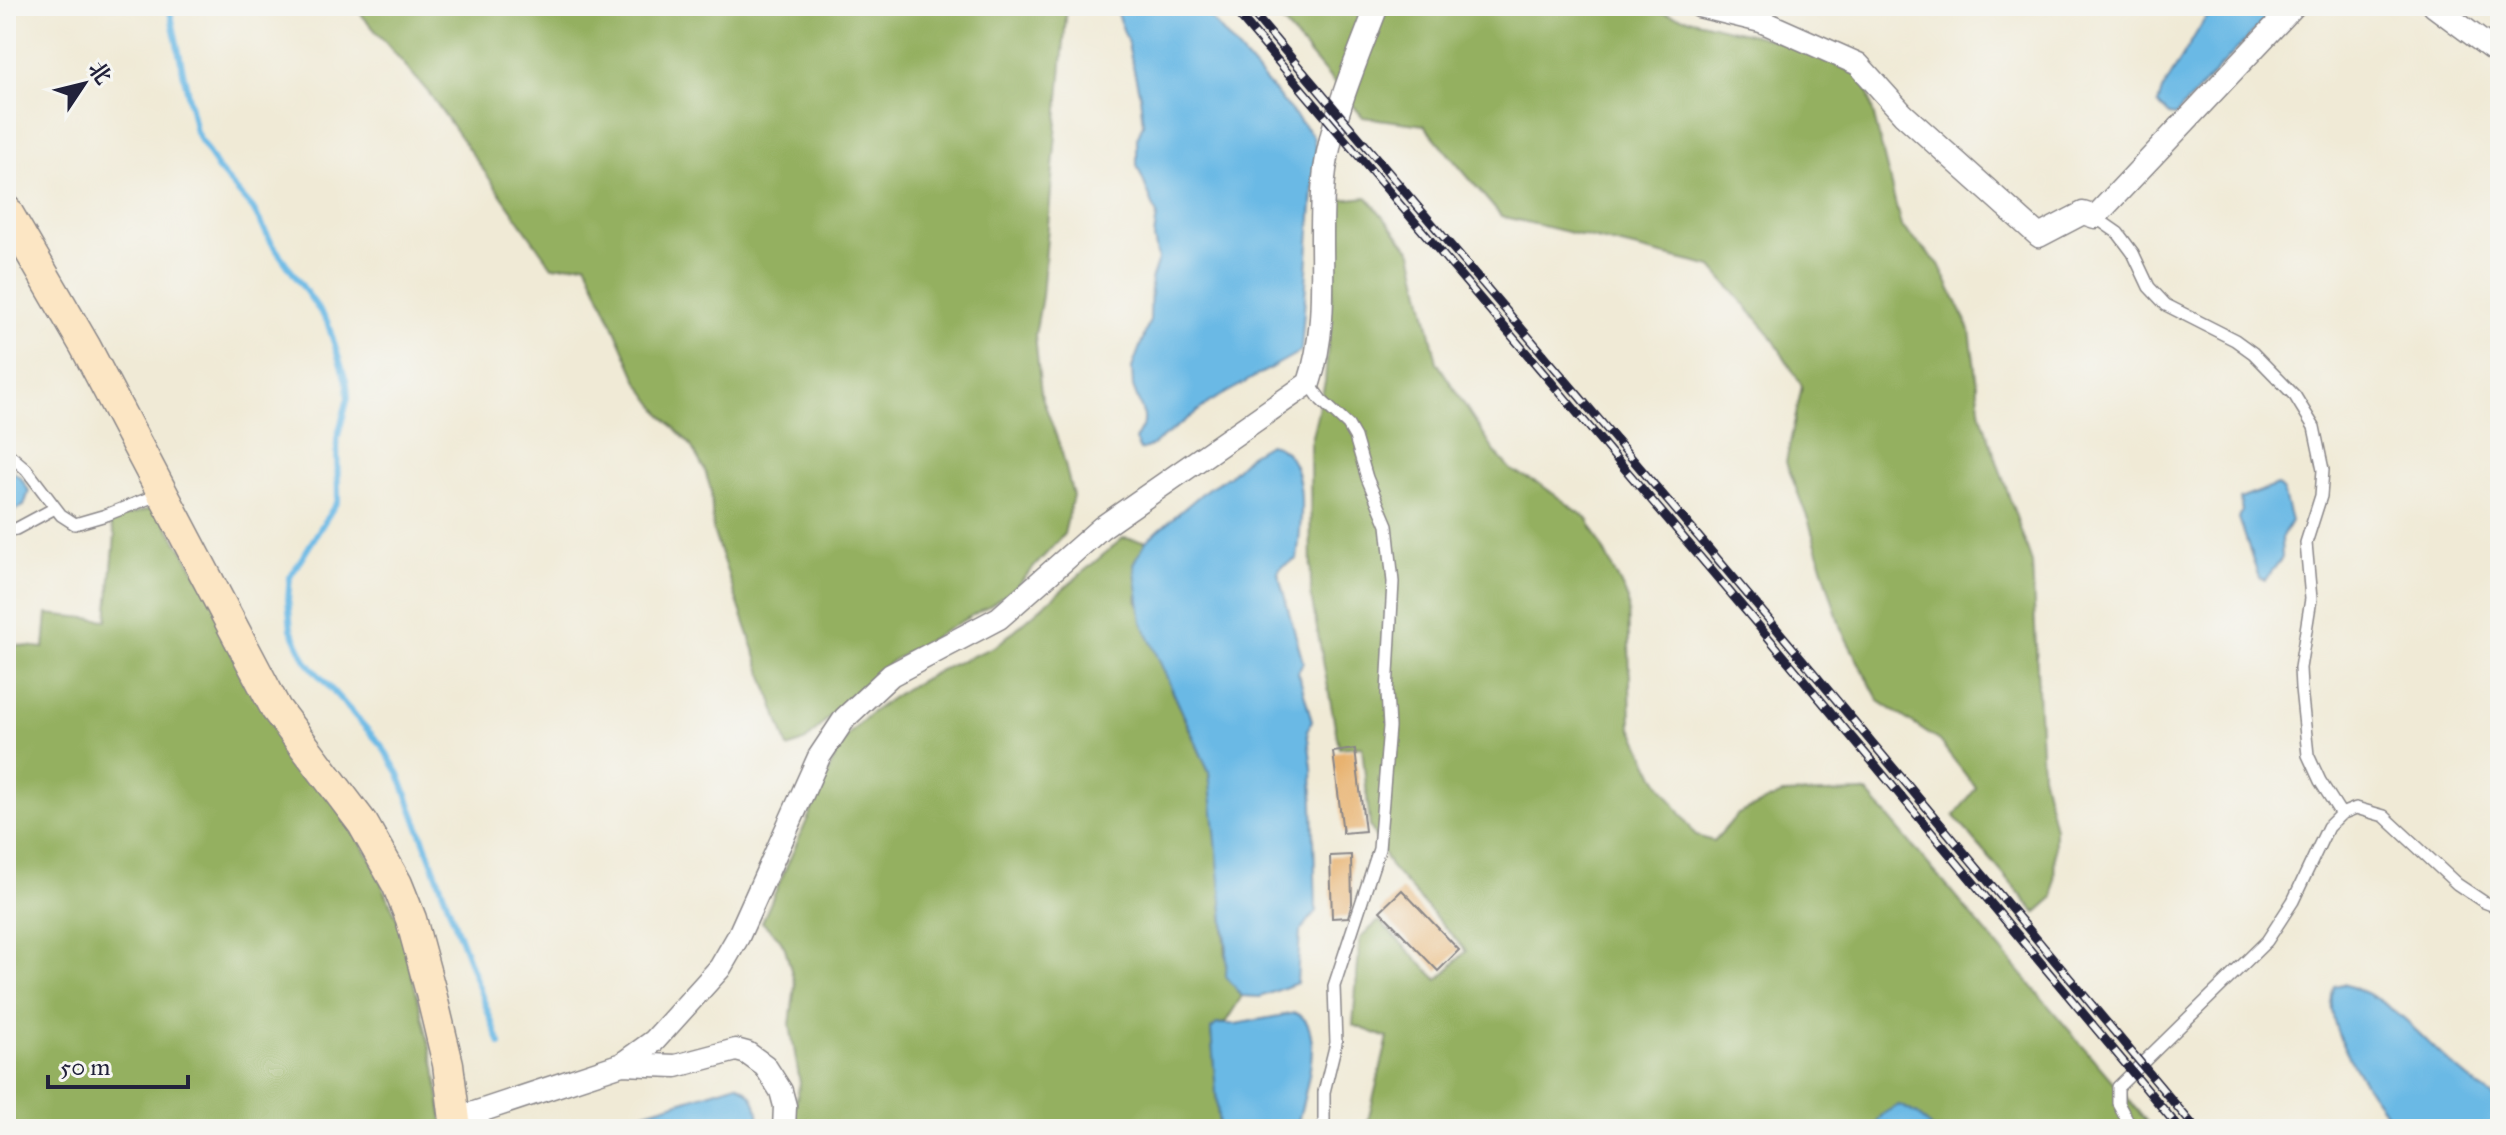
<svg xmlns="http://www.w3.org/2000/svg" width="2506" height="1135" font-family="'IM FELL Great Primer','Noto Serif SC',serif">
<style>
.forest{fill:#94b061;stroke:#5b694e;stroke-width:2}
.water{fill:#6bb9e5;stroke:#466e90;stroke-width:2}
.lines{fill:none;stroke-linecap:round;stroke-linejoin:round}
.stream{stroke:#6bb9e5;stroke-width:6}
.building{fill:#e8b270}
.lane-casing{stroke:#898688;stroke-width:14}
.street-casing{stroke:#898688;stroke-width:25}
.secondary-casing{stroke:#898688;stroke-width:33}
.lane{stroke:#fff;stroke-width:11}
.street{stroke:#fff;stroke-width:22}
.secondary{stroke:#fce6c4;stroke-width:30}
.rail-casing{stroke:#22223b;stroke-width:9}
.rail{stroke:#f6f6f2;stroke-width:6;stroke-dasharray:18;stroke-linecap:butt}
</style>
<rect width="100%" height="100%" fill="#f6f6f2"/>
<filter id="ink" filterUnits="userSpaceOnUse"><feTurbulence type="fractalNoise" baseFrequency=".0125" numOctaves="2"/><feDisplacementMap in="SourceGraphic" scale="16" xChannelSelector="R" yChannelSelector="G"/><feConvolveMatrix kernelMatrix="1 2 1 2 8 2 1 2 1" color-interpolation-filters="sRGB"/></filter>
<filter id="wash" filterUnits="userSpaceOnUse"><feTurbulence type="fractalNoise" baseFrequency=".006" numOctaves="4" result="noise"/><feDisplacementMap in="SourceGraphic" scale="32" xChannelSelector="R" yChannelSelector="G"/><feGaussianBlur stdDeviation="1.8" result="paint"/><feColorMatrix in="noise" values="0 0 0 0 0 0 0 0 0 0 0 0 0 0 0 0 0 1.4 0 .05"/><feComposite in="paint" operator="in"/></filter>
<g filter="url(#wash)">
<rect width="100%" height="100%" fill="#f0ead6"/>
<path class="forest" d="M354,6H1067L1042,296L1035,335L1041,394L1061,449L1073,496L1064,534L1016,587L992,604L892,661L847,699L806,741L788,748L713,531L711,490L705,471L690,444L662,415L638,382L586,263L552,267L429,93Z
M1269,6H1636L1806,48L1856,74L1868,92L1901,226L1939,264L1970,330L1981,415L2032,563L2042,774L2055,828L2054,897L2036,913L1954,816L1976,788L1939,741L1879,701L1841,629L1809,522L1786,462L1802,386L1770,334L1712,267L1501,216L1424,125L1363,117Z
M1367,197L1412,252L1437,362L1494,451L1511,470L1540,484L1588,519L1628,599L1631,726L1655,776L1696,836L1714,841L1738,814L1782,794L1867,792L2153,1129H1366L1388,1038L1353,1025L1360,938L1379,921L1438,980L1466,951L1390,866L1370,826L1362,746L1339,748L1311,596L1310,444L1325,382L1339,200Z
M156,507L372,861L399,923L435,1067L444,1129H6V644L44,648L47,614L107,620L115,536L109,521Z
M1123,538L1146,541L1134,564L1139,582L1137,600L1178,705L1209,772L1221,883L1226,957L1237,991L1242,996L1225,1023L1217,1024L1211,1029L1219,1129H790L800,1083L790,1025L795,985L785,948L780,939L762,922L839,748L850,733L872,712L905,689L940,670L996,646Z"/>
<path class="water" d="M1114,6H1200L1313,136L1316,151L1301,351L1210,402L1151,446L1140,450L1135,440L1144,423V416L1133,387L1132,368L1150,320L1151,280L1158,260L1154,237L1157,215L1137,165V138L1143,124L1140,96L1127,40Z
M2216,6H2277L2175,116L2169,115L2158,104L2162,91L2203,22Z
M1269,444C1312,451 1301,528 1297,559L1281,567L1278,573L1303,662L1298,672L1312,721L1307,731L1312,767L1316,911L1300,932L1297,983L1260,997L1242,996L1226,976L1227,950L1209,772L1142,622L1134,564L1146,541L1207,489L1229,476L1250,455Z
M6,466L21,478L29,491L24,506L6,514Z
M2277,485L2283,491L2291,521L2281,539L2282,558L2265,580L2259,578L2239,518L2242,511L2240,499Z
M2343,984C2397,1000 2423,1042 2465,1076C2476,1086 2488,1093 2500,1102V1129H2399C2373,1098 2319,1027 2334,986Z
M1295,1013C1329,1024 1302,1104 1296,1129H1219L1211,1029L1217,1024H1236Z
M737,1084C756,1094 760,1109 758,1129H591Z
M1899,1105L1918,1114L1932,1129H1873L1882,1115Z"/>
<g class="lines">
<path class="stream" d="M169,6L196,132L217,168L253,209L273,245L327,321L347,384L348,398L337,439L338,500L290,577L288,599L291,629L306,661L382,746L399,774L500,1044"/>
</g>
<g id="blocks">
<path class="building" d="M1355,749L1365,831L1343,833L1333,752Z
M1351,855L1352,903L1348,917L1332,918L1330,856Z
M1402,890L1459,950L1438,971L1380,911Z"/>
</g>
</g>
<g filter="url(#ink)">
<use href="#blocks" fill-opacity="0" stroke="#898688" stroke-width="2"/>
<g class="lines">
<defs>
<path id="lane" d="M2095,217L2118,233L2133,253L2149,287L2166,305L2235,340L2253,353L2295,396L2314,427L2323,470L2321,496L2306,543L2311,599L2300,668L2301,688L2308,755L2320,781L2341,814
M1309,383L1321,400L1348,425L1355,437L1367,478L1387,525L1393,582L1387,692L1389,727L1379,849L1334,986L1336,1043L1324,1092V1129
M6,452L26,469L61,515L75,524L106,515L160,494
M6,531L16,529L55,508
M2132,1129L2118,1103V1087L2267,941L2293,901L2328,827L2341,814L2356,808L2384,816L2457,884L2484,902L2500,908"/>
<path id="street" d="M1699,6L1761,21L1858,64L1903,114L2039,236L2083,213L2095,217L2294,6
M2434,6L2500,55
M622,1064L676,1066L736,1050L747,1053L765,1066L781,1091L785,1106L784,1129
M456,1119L622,1064L654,1041L720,968L738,937L819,757L845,718L891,675L999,618L1101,528L1309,383C1332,315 1316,240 1325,170C1333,113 1357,59 1377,6"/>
<path id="secondary" d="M6,210L85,346L276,709L363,824L397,884L411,919L430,989L448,1064L456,1129"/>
</defs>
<use href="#lane" class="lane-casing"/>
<use href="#street" class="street-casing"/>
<use href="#secondary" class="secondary-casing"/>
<use href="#lane" class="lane"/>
<use href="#street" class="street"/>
<use href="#secondary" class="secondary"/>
<defs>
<path id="rail" d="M1231,6L1751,617L2180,1129
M1247,6L1760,609L2196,1129"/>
</defs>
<use href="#rail" class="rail-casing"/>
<use href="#rail" class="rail"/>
</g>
</g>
<rect width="2506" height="1135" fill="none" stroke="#f6f6f2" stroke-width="32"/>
<g transform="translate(84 84) rotate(55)" stroke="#f6f6f2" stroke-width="6" paint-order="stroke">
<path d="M0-6L14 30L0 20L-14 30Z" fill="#22223b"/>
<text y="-12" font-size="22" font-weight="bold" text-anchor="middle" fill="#22223b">北</text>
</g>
<path d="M48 1075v12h140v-12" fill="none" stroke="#22223b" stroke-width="4"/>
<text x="60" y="1075" font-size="24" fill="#22223b" stroke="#f6f6f2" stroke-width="6" paint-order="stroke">50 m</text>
</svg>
